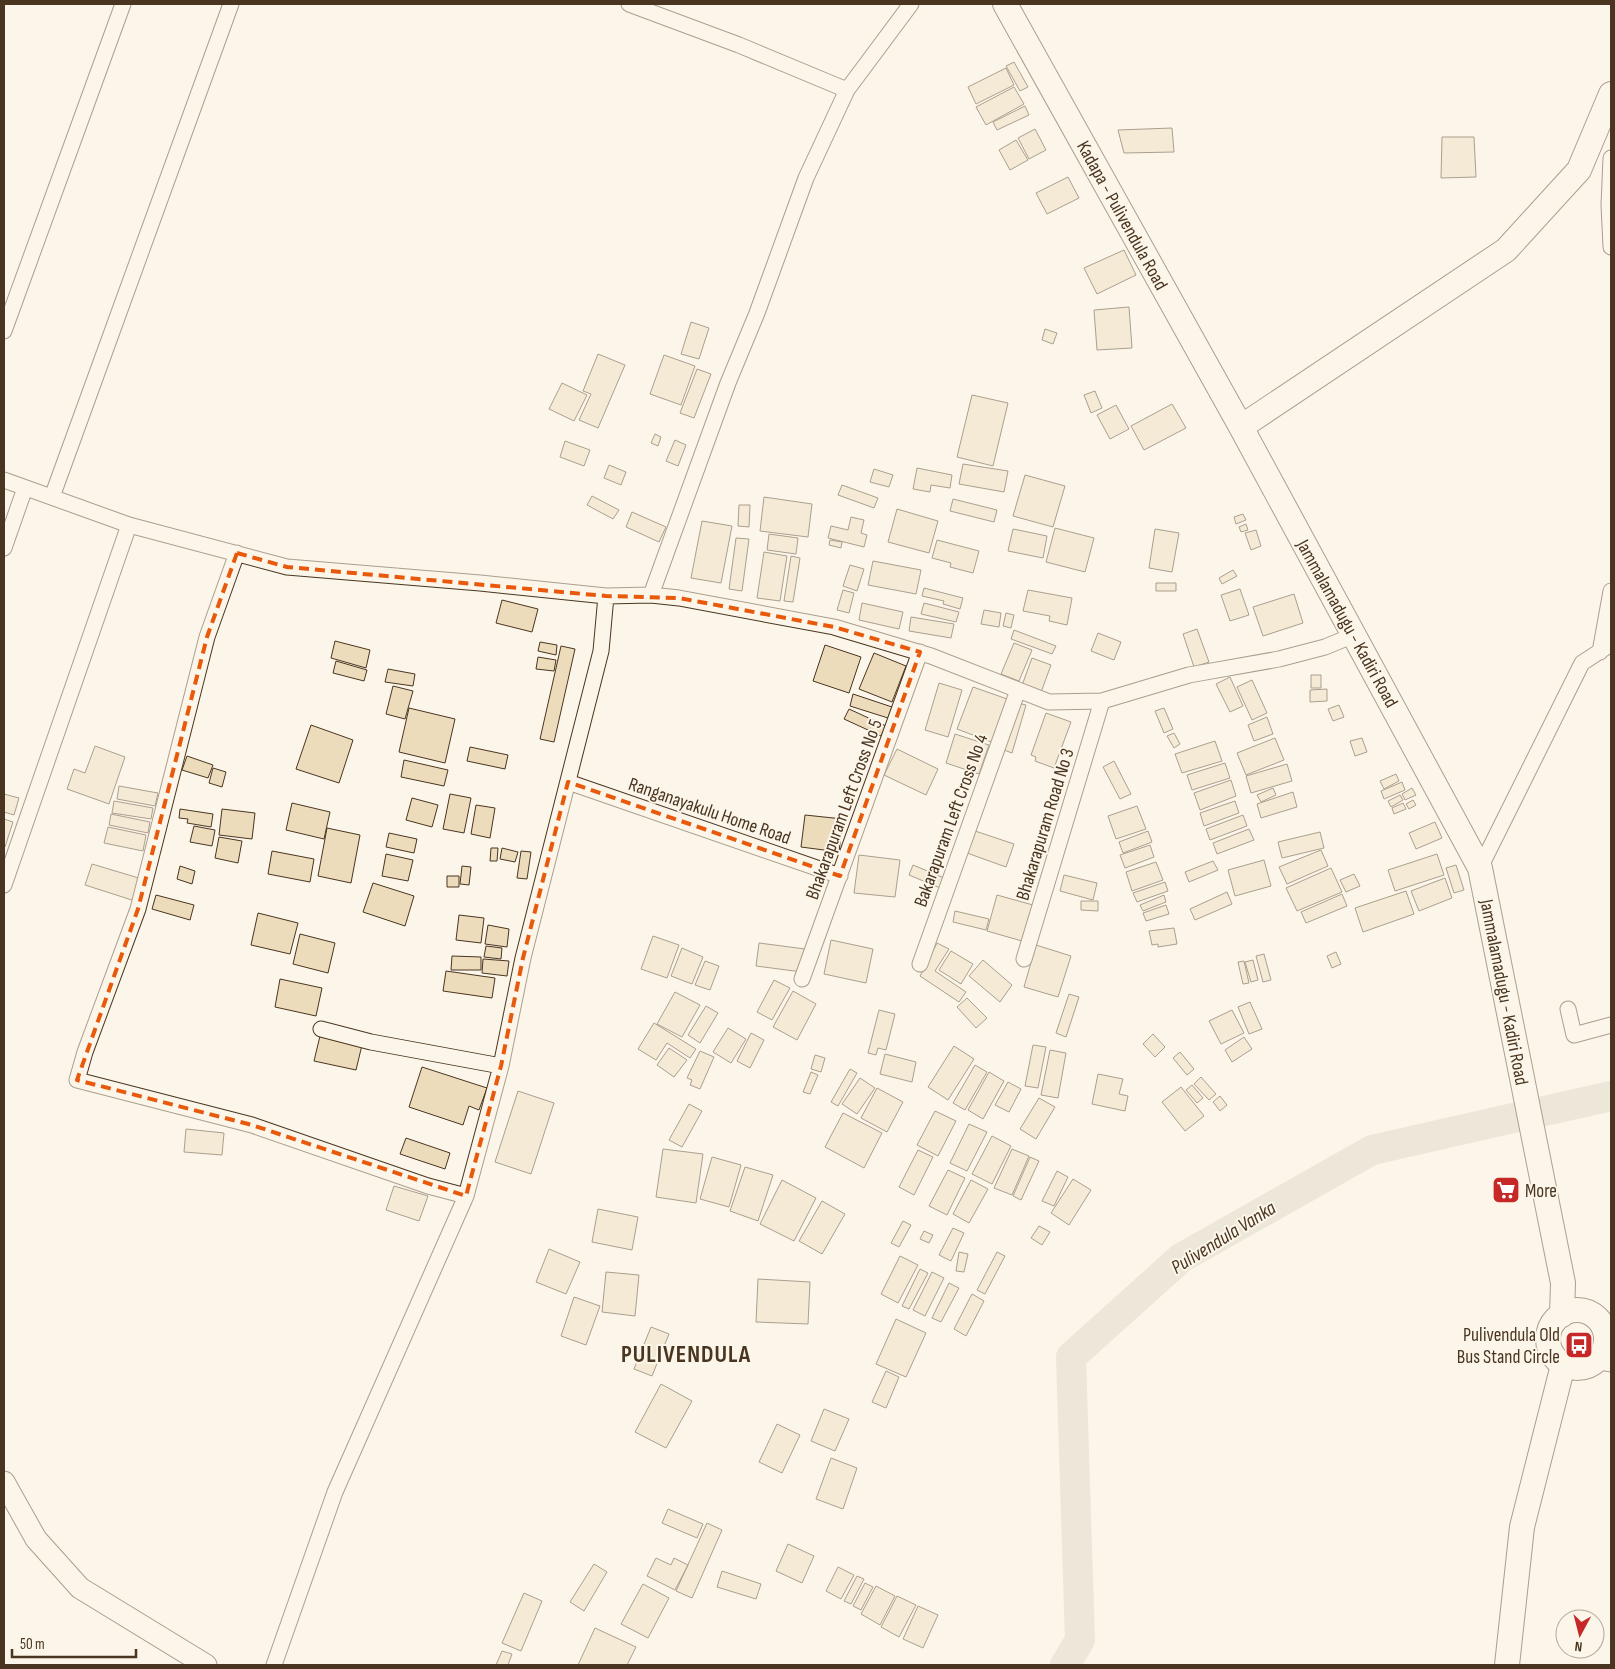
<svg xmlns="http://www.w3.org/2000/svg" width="1615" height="1669" font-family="'Sofia Sans Condensed',sans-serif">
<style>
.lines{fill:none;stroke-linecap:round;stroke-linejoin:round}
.river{stroke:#dcd4c6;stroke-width:30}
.building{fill:#ecdcbc;stroke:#4a3520}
.street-casing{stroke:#4a3520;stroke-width:17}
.secondary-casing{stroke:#4a3520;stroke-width:23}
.primary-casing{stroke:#4a3520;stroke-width:26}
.street{stroke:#fbf6e9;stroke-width:15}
.secondary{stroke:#fbf6e9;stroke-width:21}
.primary{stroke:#fbf6e9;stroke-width:24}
.marked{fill:none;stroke:#e8590c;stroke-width:4;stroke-dasharray:10 6;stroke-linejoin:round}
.labels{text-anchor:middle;stroke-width:4;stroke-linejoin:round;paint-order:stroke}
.street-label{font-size:19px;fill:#4a3520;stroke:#fbf6e9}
.poi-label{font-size:19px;fill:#4a3520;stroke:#fbf6e9;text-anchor:start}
.water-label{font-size:20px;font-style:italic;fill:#4a3520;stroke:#fbf6e9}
.district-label{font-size:24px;font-weight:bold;letter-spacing:1px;fill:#4a3520;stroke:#fbf6e9}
</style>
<rect width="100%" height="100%" fill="#fbf6e9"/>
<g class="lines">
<path class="river" d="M1065,1665L1080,1640L1071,1357L1181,1258L1372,1150L1611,1096"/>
</g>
<path class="building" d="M1014,62L1028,87L1020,91L1006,66Z
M1006,68L1014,85L976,104L968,87Z
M1014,87L1024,104L986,125L976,107Z
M1025,106L1029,115L997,130L993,122Z
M1172,128L1174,152L1124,153L1118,130Z
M1035,129L1046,150L1029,159L1018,138Z
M1442,137H1474L1476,177L1441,178Z
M1016,140L1028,160L1010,170L999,150Z
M1068,177L1079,198L1047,214L1036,193Z
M1124,250L1136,275L1097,294L1084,268Z
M1129,307L1132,348L1097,350L1094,310Z
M691,322L709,328L699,359L681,354Z
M1045,329L1057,333L1053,344L1042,340Z
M598,354L625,365L598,428L579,420L591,394L583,391Z
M664,355L695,366L681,405L650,394Z
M697,369L711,374L694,418L680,413Z
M562,383L587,395L574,421L549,409Z
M1095,391L1102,408L1091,413L1084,395Z
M972,395L1008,403L993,466L957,457Z
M1172,404L1186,428L1144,450L1131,426Z
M1116,405L1129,429L1110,439L1097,415Z
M655,434L661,437L658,446L651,443Z
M675,440L686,445L678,466L666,461Z
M565,441L590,450L584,466L560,457Z
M963,464L1008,471L1004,492L959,484Z
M609,465L626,472L621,485L604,478Z
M917,468L952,475L950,488L931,485L930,492L913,489Z
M874,469L893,475L889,487L870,482Z
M1025,475L1065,486L1053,527L1013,516Z
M842,485L878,498L874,508L838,495Z
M592,496L619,510L613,519L587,505Z
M764,497L812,504L808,537L760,531Z
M953,499L997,510L994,522L950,511Z
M739,505H750L749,527L738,526Z
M897,509L938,521L929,553L888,542Z
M632,512L666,527L659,542L626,527Z
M1243,514L1246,520L1236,524L1234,517Z
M851,517L864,520L861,533L867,535L864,547L828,538L831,526L848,530Z
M702,521L732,526L721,583L691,578Z
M1246,524L1248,530L1241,532L1239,527Z
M1055,528L1094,538L1085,572L1046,562Z
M1013,529L1047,536L1043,558L1008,551Z
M1155,529L1179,533L1172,572L1149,568Z
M1256,530L1261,546L1251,550L1245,533Z
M769,534L798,538L796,554L767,550Z
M736,538L749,539L742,591L729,589Z
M830,540L842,542L841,548L829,545Z
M937,540L979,551L973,573L950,567L951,563L932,558Z
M764,552L787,556L780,601L757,598Z
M791,556L800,558L793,602L784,601Z
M873,561L921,570L916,594L868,585Z
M850,565L864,569L857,591L843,586Z
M1233,570L1237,576L1222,584L1219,578Z
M1156,583H1176V591H1156Z
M924,588L963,598L960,609L943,604L944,601L922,596Z
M1240,589L1249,615L1230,621L1221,595Z
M843,590L854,593L849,613L837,610Z
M1028,590L1072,598L1067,625L1049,621L1050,616L1023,611Z
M1294,594L1303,623L1263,636L1253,607Z
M502,600L538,609L532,632L496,623Z
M862,603L903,612L899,629L859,620Z
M924,603L959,612L956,622L921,614Z
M984,610L1001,613L999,627L981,624Z
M1006,613L1014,615L1011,628L1003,626Z
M911,617L954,624L951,638L909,631Z
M1197,629L1209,662L1194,667L1183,634Z
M1014,630L1056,646L1052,654L1011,639Z
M1098,633L1121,642L1114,660L1091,651Z
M335,641L370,650L366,668L331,658Z
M540,642L557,645L556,655L538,651Z
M1014,643L1032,650L1019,681L1001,674Z
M825,645L861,657L849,693L813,681Z
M561,646L575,649L554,742L540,739Z
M874,653L906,666L892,702L859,689Z
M538,657L556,660L554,671L536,669Z
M1032,658L1051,665L1040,695L1021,688Z
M336,661L367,670L364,681L333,673Z
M388,669L415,674L413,686L385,682Z
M1311,675H1321V688H1311Z
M1230,677L1243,706L1230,712L1216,684Z
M1252,680L1267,713L1252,720L1237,687Z
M939,683L962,690L948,737L925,730Z
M393,686L413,691L405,719L386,714Z
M973,687L1010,700L994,743L957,729Z
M1327,689V701L1310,702V690Z
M853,694L892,707L888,718L850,706Z
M1018,703L1026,705L1012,753L1004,750Z
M1339,705L1344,717L1333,721L1328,709Z
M409,708L455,719L445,763L399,752Z
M1164,708L1173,729L1164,733L1155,711Z
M849,709L886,726L881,736L844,719Z
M1046,713L1071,722L1054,768L1035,761L1036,757L1031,755Z
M1267,717L1273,734L1254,741L1248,725Z
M311,725L353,740L339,783L296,769Z
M1174,733L1180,744L1174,748L1167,736Z
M955,734L989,745L979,774L946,763Z
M1275,738L1284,760L1246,775L1237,753Z
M1362,738L1367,752L1355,756L1350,741Z
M1215,741L1222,761L1182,773L1175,754Z
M95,746L125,757L109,804L67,789L74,769L85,773Z
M470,747L508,755L505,769L467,761Z
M897,749L938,769L926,795L884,775Z
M187,756L213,765L208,778L182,770Z
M404,760L448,770L444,786L401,777Z
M1114,761L1131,794L1120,799L1103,767Z
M1225,763L1230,778L1192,790L1187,775Z
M1287,764L1292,781L1251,793L1246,776Z
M213,768L226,772L222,787L209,783Z
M1396,774L1399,781L1384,789L1380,781Z
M1231,780L1236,796L1200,810L1194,793Z
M1402,782L1405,790L1384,799L1381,791Z
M119,786L158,793L155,806L117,799Z
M1273,788L1276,795L1261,802L1257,795Z
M1412,788L1416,795L1405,800L1402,794Z
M1293,792L1297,807L1261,818L1257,804Z
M4,794L19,798L14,815L4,812Z
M450,794L471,798L464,833L443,829Z
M1400,795L1403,800L1391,807L1388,801Z
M412,798L438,805L432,827L406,820Z
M1413,800L1416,805L1409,809L1406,804Z
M114,801L153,808L151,819L112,813Z
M1235,801L1239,813L1204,826L1200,813Z
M292,803L330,812L324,839L286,830Z
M1403,803L1406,809L1394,814L1392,808Z
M476,805L495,808L490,838L471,834Z
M1137,806L1146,829L1116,839L1108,816Z
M180,809L213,814L211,827L187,823L188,819L179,818Z
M222,809L255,813L252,839L219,835Z
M111,814L150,822L148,833L109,825Z
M805,815L843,819L839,852L801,847Z
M1243,815L1247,826L1210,840L1206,829Z
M4,819L13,822L5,847H4Z
M1435,822L1442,838L1416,849L1409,833Z
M194,826L215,830L212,846L190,842Z
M108,827L146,835L143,851L104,843Z
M327,828L360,835L351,883L318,876Z
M1249,829L1254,840L1217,854L1213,843Z
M975,831L1014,844L1006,867L967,853Z
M1148,831L1152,842L1123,853L1119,842Z
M1320,832L1324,848L1282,858L1278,842Z
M389,833L417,839L414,853L386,847Z
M219,837L242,841L238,863L215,858Z
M1150,845L1154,857L1125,868L1120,855Z
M491,848H498L497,861H490Z
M502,848L518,852L515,862L500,859Z
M1321,850L1328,866L1287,884L1279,867Z
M272,851L314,859L310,882L268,874Z
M521,851L531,852L527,879L517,878Z
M386,854L413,860L408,881L382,876Z
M1437,854L1444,875L1395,891L1388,870Z
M859,855L900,860L895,897L854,893Z
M1264,860L1271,886L1235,896L1228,870Z
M1213,861L1218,870L1189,882L1185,872Z
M1156,862L1163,880L1132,891L1126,872Z
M92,864L142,879L135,901L85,885Z
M913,865L949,880L945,890L909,875Z
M1456,865L1464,890L1454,893L1446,868Z
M180,866L195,871L192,884L177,879Z
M462,866L471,867L469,885L460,884Z
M1331,868L1342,892L1297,911L1286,888Z
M1354,874L1360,886L1346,892L1340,880Z
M1064,875L1097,883L1093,900L1060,891Z
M447,876H459V887H447Z
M1445,878L1452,898L1419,911L1411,891Z
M1165,882L1168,891L1137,902L1133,893Z
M373,883L414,896L405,926L363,912Z
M1406,891L1414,914L1363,932L1355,908Z
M1227,892L1232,904L1195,920L1190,909Z
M1342,894L1347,906L1306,923L1301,912Z
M156,895L194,905L190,920L152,909Z
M997,895L1033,905L1022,941L987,931Z
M1164,895L1166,902L1143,911L1140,905Z
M1081,901H1098V911L1081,910Z
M1166,905L1169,914L1146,921L1143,913Z
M955,911L989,919L986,930L953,922Z
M258,913L298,923L290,954L251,945Z
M459,915L484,918L481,943L456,940Z
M488,925L509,929L507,947L485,944Z
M1174,928L1177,944L1158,947V944L1152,945L1149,931Z
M300,934L335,943L328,973L293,964Z
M653,936L679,945L667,978L641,969Z
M831,940L873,949L866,983L824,974Z
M759,943L805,949L802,972L756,966Z
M937,943L949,949L935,971L966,992L959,1002L920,976Z
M1036,945L1071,956L1058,997L1024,987Z
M486,946L502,948L501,959L484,957Z
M682,948L703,957L692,984L671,976Z
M951,951L973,964L961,984L939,970Z
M1336,952L1341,964L1332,968L1327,956Z
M1264,954L1271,980L1263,982L1256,956Z
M452,956L481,957V970H451Z
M483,959L509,961L507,976L482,973Z
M983,960L1012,985L1000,1002L969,976Z
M1253,960L1258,980L1251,982L1245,962Z
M705,961L719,966L710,990L695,985Z
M1244,961L1249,983L1243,984L1238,962Z
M446,971L495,978L492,998L443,991Z
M280,979L322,988L316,1016L275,1007Z
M774,980L790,988L772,1020L757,1012Z
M793,991L816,1004L797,1040L773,1027Z
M675,992L700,1005L682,1037L657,1024Z
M1069,994L1079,997L1066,1037L1056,1033Z
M967,998L987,1018L976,1028L957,1007Z
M1250,1002L1262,1029L1249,1034L1238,1007Z
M706,1006L718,1013L700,1043L688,1035Z
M879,1010L895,1014L886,1050L878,1048L876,1055L868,1053Z
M1232,1010L1244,1033L1221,1044L1209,1021Z
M654,1023L696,1049L690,1058L667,1043L656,1060L638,1049Z
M728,1028L746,1039L731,1063L713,1052Z
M751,1033L764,1040L750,1068L737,1061Z
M1153,1034L1165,1047L1155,1057L1143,1044Z
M320,1036L362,1045L356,1070L314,1061Z
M1244,1037L1252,1049L1232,1062L1225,1050Z
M1033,1045L1046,1047L1038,1088L1025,1086Z
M954,1046L974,1059L948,1100L928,1087Z
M669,1048L687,1060L674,1077L657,1065Z
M1050,1050L1066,1053L1058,1098L1041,1095Z
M700,1051L714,1057L700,1089L690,1085L692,1080L687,1078Z
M1180,1052L1194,1069L1187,1075L1173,1058Z
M885,1054L916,1062L912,1082L880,1074Z
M815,1055L825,1058L821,1072L811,1069Z
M975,1065L987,1072L965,1110L953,1103Z
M422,1067L487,1088L479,1110L469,1106L463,1125L409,1107Z
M850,1069L857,1073L838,1106L831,1102Z
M811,1072L818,1075L810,1094L803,1092Z
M989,1072L1004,1081L983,1119L968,1110Z
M1098,1074L1123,1079L1119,1094L1128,1096L1125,1111L1092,1104Z
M1201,1077L1216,1094L1209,1100L1194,1084Z
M860,1078L875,1088L857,1114L842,1104Z
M1008,1082L1021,1089L1009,1112L995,1105Z
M1192,1085L1203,1098L1197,1103L1186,1090Z
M1181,1087L1204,1116L1185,1131L1162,1102Z
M877,1088L903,1102L887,1132L861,1118Z
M518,1091L554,1103L531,1174L495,1162Z
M1220,1096L1227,1105L1220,1111L1213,1102Z
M1039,1098L1055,1107L1036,1139L1020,1129Z
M689,1104L702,1111L682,1147L669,1140Z
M935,1111L956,1121L938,1156L917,1145Z
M843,1113L882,1133L864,1168L825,1147Z
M969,1124L987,1132L967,1171L950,1163Z
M186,1129L224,1133L222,1155L184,1152Z
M992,1136L1011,1146L992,1184L972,1174Z
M406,1138L450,1153L445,1169L400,1154Z
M663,1149L703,1154L696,1203L656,1197Z
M1012,1149L1029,1156L1012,1195L994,1188Z
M918,1150L933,1157L914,1195L899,1187Z
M712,1157L741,1165L729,1207L700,1199Z
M1030,1157L1039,1161L1021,1200L1013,1196Z
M745,1167L773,1175L758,1221L730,1211Z
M948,1170L965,1178L947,1215L929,1206Z
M1057,1171L1068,1177L1054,1206L1042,1201Z
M1073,1179L1091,1190L1069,1225L1051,1213Z
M782,1180L816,1198L794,1241L760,1224Z
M971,1180L988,1189L969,1223L953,1214Z
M394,1186L428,1196L419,1221L386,1210Z
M822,1201L845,1214L822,1254L799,1241Z
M598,1209L638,1217L632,1250L592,1242Z
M903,1221L911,1225L899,1247L891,1243Z
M1039,1226L1050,1232L1042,1245L1031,1238Z
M953,1228L964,1233L951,1261L939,1255Z
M924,1231L933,1235L929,1243L920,1239Z
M549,1249L580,1262L566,1294L536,1282Z
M959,1252L968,1254L964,1272L956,1271Z
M997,1252L1005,1256L985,1294L977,1290Z
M900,1256L918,1265L898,1303L881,1294Z
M920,1269L928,1273L909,1309L902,1306Z
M606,1272L639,1275L635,1316L602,1312Z
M932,1272L944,1278L925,1316L913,1310Z
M758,1279L810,1282L808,1324L756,1322Z
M949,1283L959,1288L941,1322L932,1318Z
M972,1294L984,1301L966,1336L954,1329Z
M574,1297L600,1306L586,1345L561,1336Z
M896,1319L926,1333L906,1377L876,1364Z
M651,1327L669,1334L652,1376L634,1369Z
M886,1371L899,1377L886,1408L872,1402Z
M661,1384L692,1401L666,1448L635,1432Z
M824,1409L849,1419L835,1451L811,1441Z
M777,1424L800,1435L782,1473L759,1462Z
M831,1458L857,1468L843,1509L816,1499Z
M668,1509L703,1524L697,1538L662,1523Z
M707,1523L722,1530L692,1598L676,1591Z
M788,1544L814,1556L802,1583L776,1571Z
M656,1558L671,1565L674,1558L688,1565L675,1590L647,1576Z
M594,1564L607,1572L584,1611L570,1602Z
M838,1567L854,1575L841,1599L826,1591Z
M722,1571L761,1584L756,1599L717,1587Z
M857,1576L864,1579L851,1604L844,1601Z
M865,1583L873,1587L861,1610L853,1606Z
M643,1584L669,1598L648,1638L621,1624Z
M876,1586L895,1596L880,1625L861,1614Z
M524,1593L542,1601L521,1651L502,1643Z
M897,1596L916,1605L899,1637L881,1627Z
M918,1606L938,1615L923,1648L903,1639Z
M595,1628L636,1647L627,1665H578Z
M502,1651L512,1654L508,1665H496Z"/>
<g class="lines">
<defs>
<path id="street" d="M629,4L739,45L847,90
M1611,158L1609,205L1611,247
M4,331L123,4
M4,480L129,525L287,567L480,583L606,596L651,595L679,598L834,627L931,656L1049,702L1102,701L1189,675L1279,659L1325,647L1354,635
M52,497L231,4
M4,548L25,488
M237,553L207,637L138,909L85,1052L77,1080L252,1125L428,1186L466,1196
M651,595L728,383L757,313L806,178L847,90L911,4
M1600,652L1611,591
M568,782L840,876
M1480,868L1582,663L1611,644
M4,885L129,525
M1024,959L1102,701
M920,964L1018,690
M802,979L920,652
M1568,1009L1574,1035L1611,1025
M321,1029L371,1042L501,1066
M274,1665L335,1492L466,1196L501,1066L523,958L601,651L606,596"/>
<path id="secondary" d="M1599,1359L1611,1361
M4,1482L36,1539L80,1588L206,1665"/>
<path id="primary" d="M1005,4L1241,427L1480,868L1563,1283L1562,1315
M1241,427L1506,250L1579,170L1611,94
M1548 1339a29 29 0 1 1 58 0a29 29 0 1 1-58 0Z
M1507,1665L1522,1527L1563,1365"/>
</defs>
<use href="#street" class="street-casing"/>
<use href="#secondary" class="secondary-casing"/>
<use href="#primary" class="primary-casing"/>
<use href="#street" class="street"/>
<use href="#secondary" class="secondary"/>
<use href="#primary" class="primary"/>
</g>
<path d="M0 0H1615V1669H0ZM237,553L287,567L606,596L679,598L834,627L920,652L840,876L568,782L523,958L501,1066L466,1196L252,1125L77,1080L138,909L207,637Z" fill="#fbf6e9" fill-opacity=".55" fill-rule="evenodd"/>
<path class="marked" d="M237,553L287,567L606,596L679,598L834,627L920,652L840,876L568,782L523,958L501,1066L466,1196L252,1125L77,1080L138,909L207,637Z"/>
<defs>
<symbol id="supermarket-square" viewBox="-11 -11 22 22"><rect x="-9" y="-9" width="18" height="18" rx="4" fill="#c62828" stroke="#fbf6e9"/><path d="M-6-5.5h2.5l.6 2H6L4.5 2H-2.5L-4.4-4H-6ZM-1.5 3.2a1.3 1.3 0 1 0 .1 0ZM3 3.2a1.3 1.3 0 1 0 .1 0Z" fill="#fff"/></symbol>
<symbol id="bus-square" viewBox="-11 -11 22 22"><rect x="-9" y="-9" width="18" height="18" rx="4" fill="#c62828" stroke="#fbf6e9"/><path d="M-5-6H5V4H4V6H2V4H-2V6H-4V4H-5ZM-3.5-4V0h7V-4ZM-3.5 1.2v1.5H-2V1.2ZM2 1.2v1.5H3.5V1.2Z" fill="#fff"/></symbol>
</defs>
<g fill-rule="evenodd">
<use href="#supermarket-square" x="1490" y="1174" width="32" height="32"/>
<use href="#bus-square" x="1563" y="1329" width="32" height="32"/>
</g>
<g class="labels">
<g class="street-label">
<text transform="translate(1123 215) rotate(61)" y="7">Kadapa - Pulivendula Road</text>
<text transform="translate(1348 623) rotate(61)" y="7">Jammalamadugu - Kadiri Road</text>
<text transform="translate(843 809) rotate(-70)" y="7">Bhakarapuram Left Cross No 5</text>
<text transform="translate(710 810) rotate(19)" y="7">Ranganayakulu Home Road</text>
<text transform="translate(950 820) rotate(-70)" y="7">Bakarapuram Left Cross No 4</text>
<text transform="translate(1044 824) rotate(-73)" y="7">Bhakarapuram Road No 3</text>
<text transform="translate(1505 992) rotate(79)" y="7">Jammalamadugu - Kadiri Road</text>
</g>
<g class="poi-label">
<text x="1525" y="1197">More</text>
<text x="1560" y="1341" text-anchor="end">Pulivendula Old<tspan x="1560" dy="22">Bus Stand Circle</tspan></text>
</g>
<g class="water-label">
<text transform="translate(1223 1237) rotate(-32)" y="7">Pulivendula Vanka</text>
</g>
<g class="district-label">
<text x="686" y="1362">PULIVENDULA</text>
</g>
</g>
<rect width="1615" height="1669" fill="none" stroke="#4a3520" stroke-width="10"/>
<g transform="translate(1580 1634) rotate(187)"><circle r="24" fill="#fbf6e9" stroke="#b4a999"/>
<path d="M0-4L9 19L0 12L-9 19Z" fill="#c62828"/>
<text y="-8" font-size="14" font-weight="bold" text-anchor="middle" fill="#4a3520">N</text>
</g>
<path d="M12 1649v8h124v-8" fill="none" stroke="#4a3520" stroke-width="2.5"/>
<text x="20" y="1649" font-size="15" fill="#4a3520" stroke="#fbf6e9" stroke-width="4" paint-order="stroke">50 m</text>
</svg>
